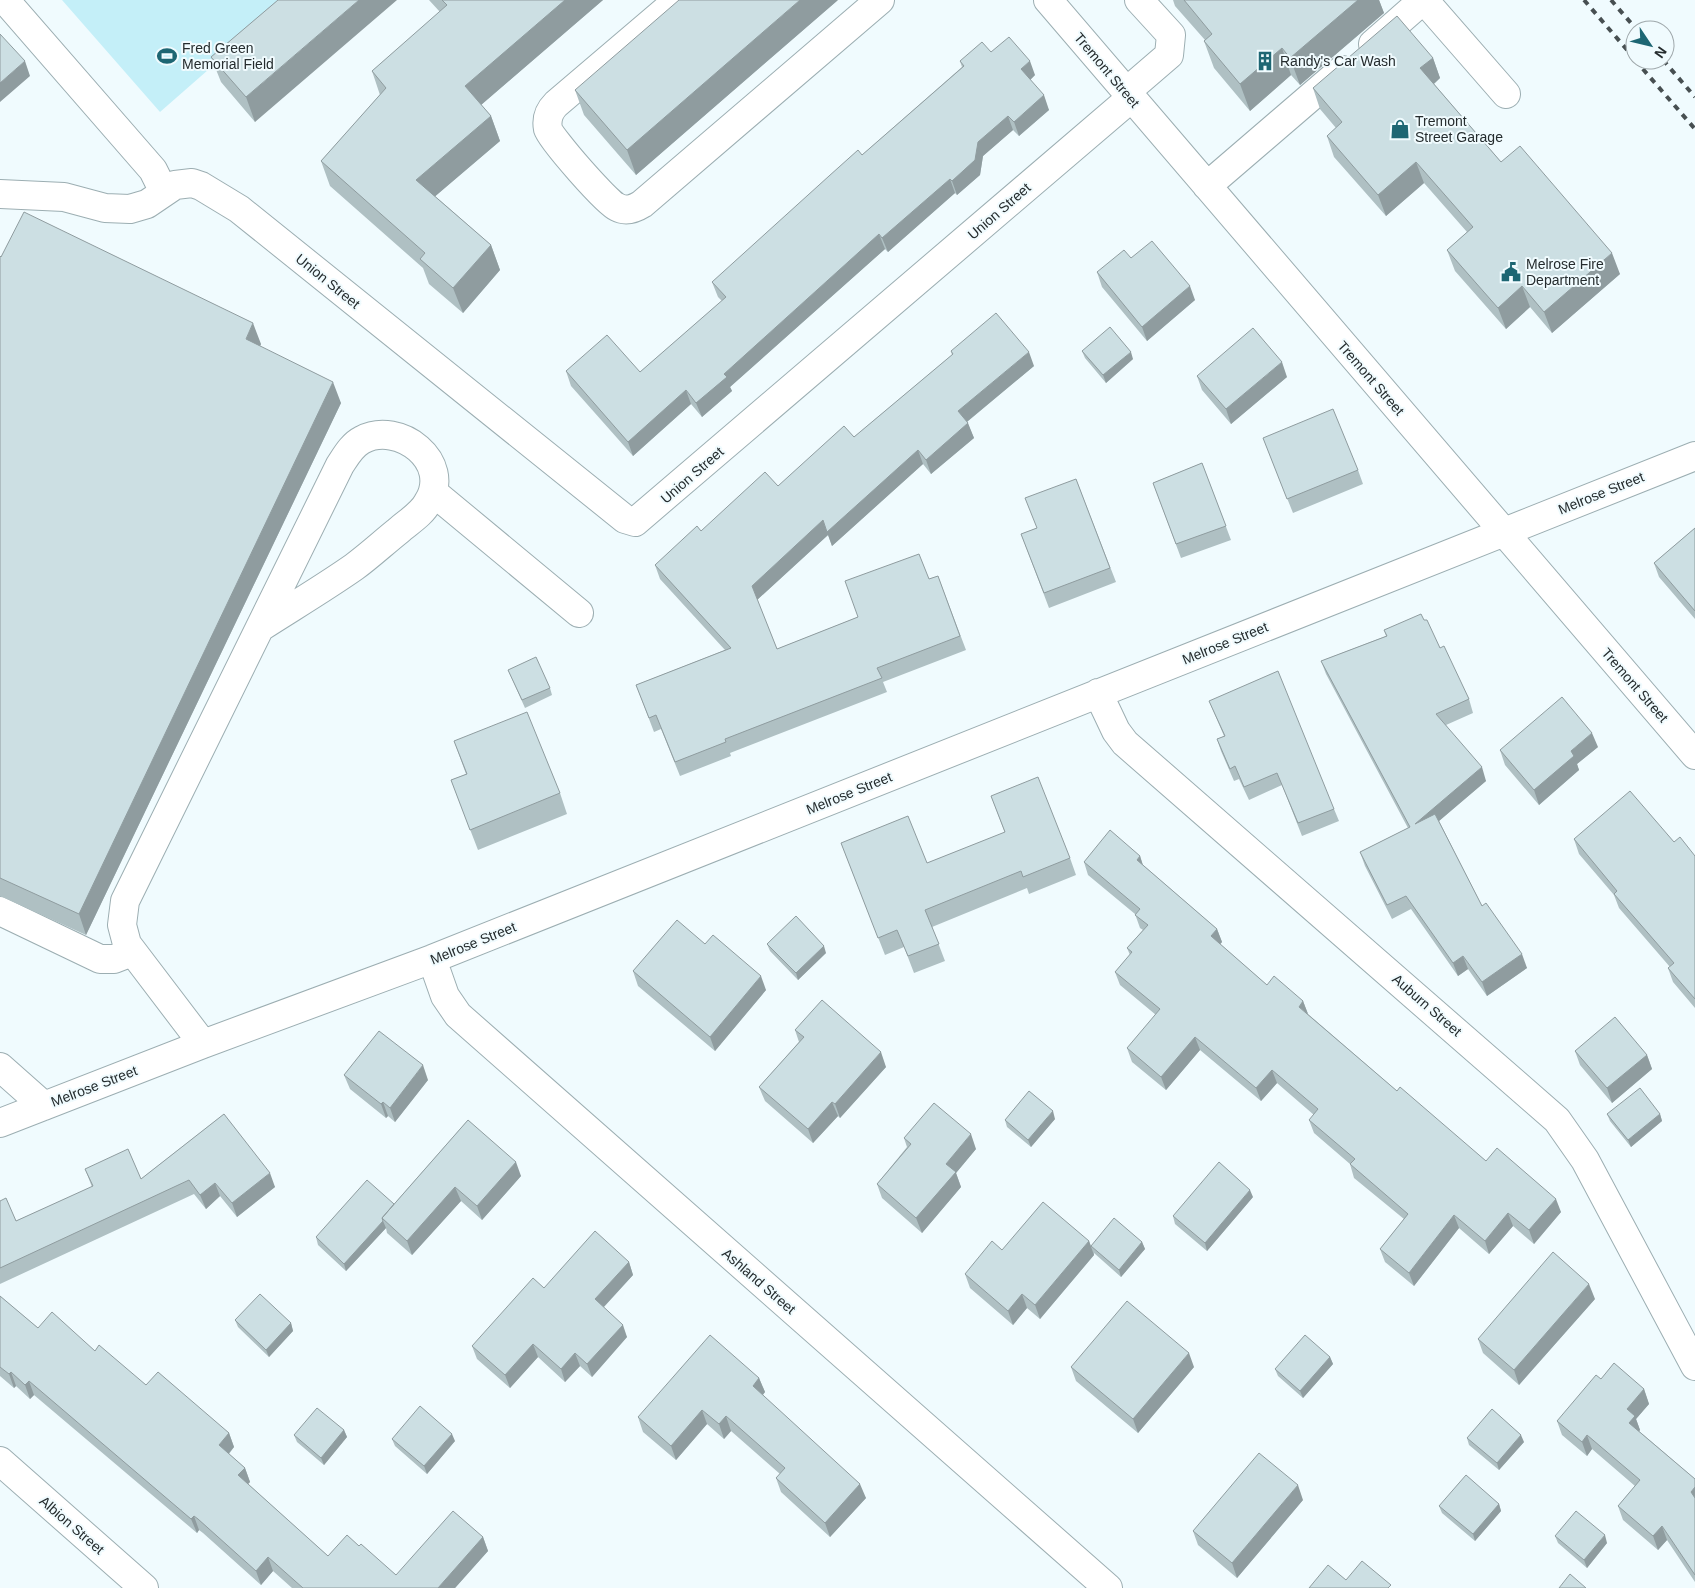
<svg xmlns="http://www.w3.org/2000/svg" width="1695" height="1588" font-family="Arial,sans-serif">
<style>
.garden{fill:#c4eff8}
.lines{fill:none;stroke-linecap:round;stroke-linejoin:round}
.minor-casing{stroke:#9caeb2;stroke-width:30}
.minor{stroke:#fff;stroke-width:28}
.rail{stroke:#474f51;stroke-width:4;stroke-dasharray:6 6;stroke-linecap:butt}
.wall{fill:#afc0c3}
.shaded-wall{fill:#8f9c9f}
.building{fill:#ccdfe3;stroke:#8f9c9f}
.labels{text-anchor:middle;stroke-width:4;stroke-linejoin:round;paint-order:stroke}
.poi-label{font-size:14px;fill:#252c2e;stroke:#f0fbfe;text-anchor:start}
.street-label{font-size:14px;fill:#252c2e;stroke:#f0fbfe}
</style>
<rect width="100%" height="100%" fill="#f0fbfe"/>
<path class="garden" d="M62,0H288L160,112Z"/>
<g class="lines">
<defs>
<path id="minor" d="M5,0L153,170L164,192
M678,0L556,104C549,111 546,119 548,129C551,139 607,203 617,207C626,212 634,209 642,204L880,0
M1048,0L1695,755
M1424,0L1506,94
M1373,44L1423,0
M1126,92L1169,55L1171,35L1139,0
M1207,186L1342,70
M0,194L64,197L105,208L130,209L147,204L175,185L192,183L201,186L239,209L625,519L635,522L1131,98
M433,492L579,613
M1098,693L1116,731L1125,743L1557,1120L1585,1160L1695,1366
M0,911L100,959H114L132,952
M432,959L445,996L458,1015L1108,1588
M203,1044L127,944L122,925L125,901L340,465C346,456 352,445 362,440C399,420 453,462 428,502C422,514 408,522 398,531C383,543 369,556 354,567C324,588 292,607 261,627
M0,1067L44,1106
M0,1123L203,1044L432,959L1695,456
M0,1461L144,1588"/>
</defs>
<use href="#minor" class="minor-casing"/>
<use href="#minor" class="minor"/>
<path class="rail" d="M1584,0L1635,59
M1611,0L1637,30
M1635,60L1695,129
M1663,60L1695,97"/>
</g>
<path class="wall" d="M278,0L255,122L221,82L211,57Z
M429,0H603L481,105L491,116L500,141L435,196L491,245L500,270L463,313L429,284L423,268L330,186L321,161L380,95L372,71L440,12Z
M838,0L636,175L584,115L575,90Z
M1173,0H1379L1384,13L1300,85L1291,75L1250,111L1214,68L1204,41L1205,40L1175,6Z
M991,52L1035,75L1030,80L1049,110L1019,136L1013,130L983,156L980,175L957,195L955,193L888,252L885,249L730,387L732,391L702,417L691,404L633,456L571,386L566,371L640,372L722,301L718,297L712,282L862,155L962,67L960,61Z
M1433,58L1440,78L1434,84L1501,162L1620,274L1552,333L1530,307L1506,329L1455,271L1447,250L1467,232L1424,183L1386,216L1334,157L1327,136L1336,128L1320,109L1313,88Z
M0,256L261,344L260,346L341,403L86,935L0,896Z
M1131,258L1195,300L1147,341L1102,287L1097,272Z
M951,351L1034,366L967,422L974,438L931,474L923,464L832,546L828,535L757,600L777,649L858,617L929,579L938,576L966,650L883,682L887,692L730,753L731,756L680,776L661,729L654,732L636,685L725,650L660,579L655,565L701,531L778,486L854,437L952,355Z
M1082,351L1133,359L1106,383L1085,358Z
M1197,376L1287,377L1231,424L1202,390Z
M1263,438L1358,470L1363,484L1293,513Z
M1202,463L1231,540L1181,558L1153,483Z
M1076,479L1116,582L1049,608L1021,534L1037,528Z
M1695,528V619L1659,577L1654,563Z
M1424,620L1469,699L1473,713L1446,725L1486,781L1439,821L1482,906L1527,968L1487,996L1468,969L1458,976L1411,909L1392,919L1365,866L1360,852L1408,828L1326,674L1321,661L1386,636L1384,630Z
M508,670L550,688L552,695L525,708Z
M1209,701L1334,809L1339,821L1302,836L1282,785L1249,800L1239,779L1234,781L1221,751L1217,739L1224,736Z
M454,741L560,793L567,814L478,850L451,780L466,774Z
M1598,747L1577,764L1579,770L1539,805L1505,765L1500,750Z
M991,796L1070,858L1076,875L1029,894L1027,888L932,927L945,961L914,973L904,947L885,955L841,843L927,863L1005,833Z
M1574,839L1674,842L1695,856V1008L1673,982L1668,968L1670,967L1619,908L1614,895L1579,854Z
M1140,856L1143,865L1217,929L1222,942L1220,944L1267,985L1303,1001L1308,1014L1397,1091L1486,1161L1561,1212L1534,1244L1513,1226L1489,1254L1459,1228L1414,1286L1385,1262L1380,1249L1404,1219L1354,1178L1350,1164L1314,1133L1309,1120L1314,1115L1277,1083L1261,1101L1200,1050L1166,1090L1132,1062L1127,1048L1156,1015L1120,985L1115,972L1130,955L1127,948L1143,930L1140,928L1135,914L1088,875L1084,862Z
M705,944L766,990L715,1051L638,986L633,971Z
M767,944L826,953L798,980L770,951Z
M795,1030L886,1067L840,1118L838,1116L813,1143L765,1101L759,1087L799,1042Z
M1575,1051L1647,1055L1652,1069L1612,1103L1580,1065Z
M344,1075L428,1080L395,1122L388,1116L386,1118L350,1089Z
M224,1114L275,1187L237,1217L220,1196L206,1209L194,1194L0,1284V1201L16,1221L92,1187L85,1169L141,1179Z
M1607,1114H1660L1662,1121L1631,1147L1610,1121Z
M1055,1119L1031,1147L1007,1127L1005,1120Z
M468,1120L521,1176L482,1220L461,1201L412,1255L387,1233L386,1228L346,1271L318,1245L316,1237L394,1204Z
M904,1138L976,1149L956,1173L961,1187L922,1233L882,1198L877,1184L907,1147Z
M1253,1197L1207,1251L1175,1224L1173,1216Z
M1089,1241L1091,1246L1142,1242L1145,1249L1121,1277L1094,1253V1255L1040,1319L1027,1308L1013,1325L970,1288L965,1274L1002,1250Z
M629,1262L633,1275L604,1307L627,1337L592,1377L580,1366L565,1382L538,1357L510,1388L477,1359L472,1346L544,1288Z
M0,1296L38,1328L95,1351L146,1385L229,1433L234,1447L229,1454L245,1468L250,1482L248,1484L328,1556L359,1546L396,1575L483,1537L488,1551L455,1588H292L273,1571L261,1585L203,1533L199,1530L197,1533L34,1395L30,1399L16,1386L14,1388L0,1376Z
M1595,1299L1519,1385L1483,1353L1478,1339Z
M235,1320L291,1323L293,1331L269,1357L238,1327Z
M1330,1357L1333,1364L1303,1398L1278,1376L1275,1369Z
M1071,1367H1194L1138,1433L1076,1381Z
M759,1378L765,1392L763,1395L866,1498L830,1537L781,1492L776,1478L780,1474L731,1431L724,1439L707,1424L676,1460L643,1432L638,1417Z
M1601,1379L1644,1389L1649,1404L1636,1419L1640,1430L1639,1431L1695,1479V1582L1667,1540L1658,1550L1623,1520L1618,1506L1635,1486L1592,1449L1587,1456L1562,1435L1557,1421Z
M344,1430L347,1437L324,1465L297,1442L294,1435Z
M1467,1438L1524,1442L1499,1470L1469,1445Z
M392,1439L455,1441L427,1474L395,1446Z
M1303,1500L1237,1578L1198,1545L1193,1531Z
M1499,1504L1501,1511L1475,1541L1442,1513L1439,1506Z
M1555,1536L1607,1543L1587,1568L1558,1543Z"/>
<path class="shaded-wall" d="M359,0H397L255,122L246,97Z
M565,0H603L474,111L465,86Z
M800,0H838L636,175L627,150Z
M1358,0H1379L1384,13L1300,85L1290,58Z
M1282,48L1291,75L1250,111L1240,84Z
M1433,58L1440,78L1428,89L1420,68Z
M25,61L30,76L0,102V83Z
M1030,61L1035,75L1026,84L1021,69Z
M1044,95L1049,110L1019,136L1014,122Z
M491,116L500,141L425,205L416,180Z
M1008,116L1013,130L983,156L980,175L957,195L952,181L978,142Z
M1416,162L1424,183L1386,216L1378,195Z
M950,179L955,193L888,252L882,238Z
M879,234L885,249L730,387L732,391L702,417L696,403L724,374Z
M491,245L500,270L463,313L453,288Z
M1612,253L1620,274L1552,333L1544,312Z
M1190,286L1195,300L1147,341L1142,327Z
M1522,286L1530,307L1506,329L1498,308Z
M253,323L261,344L253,360L246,339Z
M1029,352L1034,366L963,425L958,411Z
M1131,352L1133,359L1106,383L1103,375Z
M1282,362L1287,377L1231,424L1226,409Z
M333,382L341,403L86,935L79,914Z
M686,390L691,404L633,456L628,442Z
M968,423L974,438L931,474L926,460Z
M918,450L923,464L832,546L827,532Z
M823,520L828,535L757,600L752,586Z
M1592,733L1598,747L1577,764L1579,770L1539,805L1534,790L1571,751Z
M1482,767L1486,781L1419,838L1415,824Z
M1140,856L1144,869L1137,860Z
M1217,929L1222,942L1216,949L1211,936Z
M824,946L826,953L798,980L796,973Z
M1522,954L1527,968L1487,996L1482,982Z
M1463,956L1468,969L1458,976L1453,963Z
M761,976L766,990L715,1051L710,1037Z
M1303,1001L1308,1014L1299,1007Z
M1195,1037L1200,1050L1166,1090L1161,1077Z
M881,1052L886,1067L840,1118L835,1104Z
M1647,1055L1652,1069L1612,1103L1607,1088Z
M423,1065L428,1080L395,1122L390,1108Z
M1272,1070L1277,1083L1261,1101L1256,1088Z
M383,1102L388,1116L386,1118L381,1104Z
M832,1102L838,1116L813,1143L808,1129Z
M1053,1111L1055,1119L1031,1147L1028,1140Z
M1660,1114L1662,1121L1631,1147L1628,1140Z
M971,1134L976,1149L956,1173L961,1187L922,1233L916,1218L946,1164Z
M516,1162L521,1176L482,1220L477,1206Z
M270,1173L275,1187L237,1217L232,1203Z
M215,1183L220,1196L206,1209L200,1195Z
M455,1187L461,1201L412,1255L407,1241Z
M1250,1190L1253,1197L1207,1251L1205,1243Z
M1556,1199L1561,1212L1534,1244L1529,1230Z
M1508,1213L1513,1226L1489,1254L1485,1241Z
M1454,1215L1459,1228L1414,1286L1409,1273Z
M383,1221L386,1228L346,1271L344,1264Z
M1089,1241L1094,1255L1040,1319L1035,1305Z
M1142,1242L1145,1249L1121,1277L1119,1270Z
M629,1262L633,1275L599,1312L595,1299Z
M1589,1284L1595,1299L1519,1385L1514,1370Z
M1022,1294L1027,1308L1013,1325L1008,1311Z
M291,1323L293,1331L269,1357L266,1350Z
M623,1325L627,1337L592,1377L587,1364Z
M533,1344L538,1357L510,1388L505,1375Z
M575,1353L580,1366L565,1382L561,1369Z
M1189,1353L1194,1367L1138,1433L1133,1419Z
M1330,1357L1333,1364L1303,1398L1300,1391Z
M11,1372L16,1386L14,1388L9,1374Z
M759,1378L765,1392L758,1400L753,1386Z
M29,1381L34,1395L30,1399L25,1385Z
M1644,1389L1649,1404L1636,1419L1640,1430L1635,1437L1629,1423L1627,1409Z
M702,1410L707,1424L676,1460L671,1446Z
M726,1416L731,1431L724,1439L719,1424Z
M344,1430L347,1437L324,1465L321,1458Z
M229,1433L234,1447L224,1459L219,1445Z
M452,1434L455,1441L427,1474L424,1466Z
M1521,1435L1524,1442L1499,1470L1497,1463Z
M1587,1435L1592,1449L1587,1456L1582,1442Z
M245,1468L250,1482L243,1489L238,1475Z
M860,1484L866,1498L830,1537L825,1523Z
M1298,1485L1303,1500L1237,1578L1232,1563Z
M1695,1487V1503L1691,1492Z
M1499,1504L1501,1511L1475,1541L1473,1534Z
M194,1516L199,1530L197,1533L191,1519Z
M1662,1526L1667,1540L1658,1550L1653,1536Z
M1605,1535L1607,1543L1587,1568L1584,1560Z
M483,1537L488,1551L455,1588H438Z
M268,1557L273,1571L261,1585L256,1571Z"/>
<path class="building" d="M278,0H359L246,97L211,57Z
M442,0H565L465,86L491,116L416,180L491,245L453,288L420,259L425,253L321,161L386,88L372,71L447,5Z
M679,0H800L627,150L575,90Z
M1184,0H1358L1290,58L1282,48L1240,84L1204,41L1212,34Z
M1397,16L1433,58L1420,68L1501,162L1520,146L1612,253L1544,312L1522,286L1498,308L1447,250L1473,227L1416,162L1378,195L1327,136L1342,122L1313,88Z
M0,34L25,61L0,83Z
M1009,37L1030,61L1021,69L1044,95L1014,122L1008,116L978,142L975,160L952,181L950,179L882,238L879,234L724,374L727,377L696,403L686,390L628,442L566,371L607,335L640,372L726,297L712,282L829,176L858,150L862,155L964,66L960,61L982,42L991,52Z
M24,212L253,323L246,339L333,382L79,914L0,878V256L1,257Z
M1152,241L1190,286L1142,327L1097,272L1124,250L1131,258Z
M996,313L1029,352L958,411L968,423L926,460L918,450L827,532L823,520L752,586L777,649L858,617L845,581L919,554L929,579L938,576L960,636L877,668L882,678L725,739L726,742L675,762L656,715L649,718L636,685L731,648L655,565L697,526L701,531L765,472L778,486L844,426L854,437L953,354L951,351Z
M1110,327L1131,352L1103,375L1082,351Z
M1253,328L1282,362L1226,409L1197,376Z
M1333,409L1358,470L1287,499L1263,438Z
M1202,463L1226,526L1176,544L1153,483Z
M1076,479L1110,568L1044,593L1021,534L1037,528L1025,498Z
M1695,528V611L1654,563Z
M1421,614L1424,620H1427L1440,648L1444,646L1469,699L1436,714L1482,767L1415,824L1435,814L1482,906L1486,903L1522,954L1482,982L1463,956L1453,963L1406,896L1387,905L1360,852L1410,827L1321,661L1387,636L1384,630Z
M536,657L550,688L522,700L508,670Z
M1278,671L1334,809L1298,823L1277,773L1244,787L1235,766L1230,769L1217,739L1225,736L1209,701Z
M1562,697L1592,733L1571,751L1574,756L1534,790L1500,750Z
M527,712L560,793L470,830L451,780L467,774L454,741Z
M1038,777L1070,858L1023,877L1021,871L925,910L939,944L908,956L897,930L878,938L841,843L908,816L927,863L1005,832L991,796Z
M1630,791L1674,842L1680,837L1695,856V999L1668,968L1674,963L1614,894L1617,891L1574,839Z
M1110,830L1140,856L1137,860L1217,929L1211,936L1267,985L1274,976L1303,1001L1299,1007L1397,1091L1400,1087L1486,1161L1497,1148L1556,1199L1529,1230L1508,1213L1485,1241L1454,1215L1409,1273L1380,1249L1408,1214L1350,1164L1355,1159L1309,1120L1318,1109L1272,1070L1256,1088L1195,1037L1161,1077L1127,1048L1160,1009L1115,972L1132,952L1127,948L1148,925L1135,915L1140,909L1084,862Z
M796,916L824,946L796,973L767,944Z
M677,920L705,944L713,935L761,976L710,1037L633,971Z
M822,1000L881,1052L835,1104L832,1102L808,1129L759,1087L804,1037L795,1030Z
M1615,1017L1647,1055L1607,1088L1575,1051Z
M379,1031L423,1065L390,1108L383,1102L381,1104L344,1075Z
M1640,1088L1660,1114L1628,1140L1607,1114Z
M1029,1091L1053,1111L1028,1140L1005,1120Z
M934,1103L971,1134L946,1164L956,1172L916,1218L877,1184L911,1144L904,1138Z
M224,1114L270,1173L232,1203L215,1183L200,1195L189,1180L0,1268V1201L6,1198L16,1221L93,1186L85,1169L128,1149L141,1179Z
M468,1120L516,1162L477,1206L455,1187L407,1241L382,1218Z
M1219,1162L1250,1190L1205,1243L1173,1216Z
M367,1180L394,1204L382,1218L383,1221L344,1264L316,1237Z
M1043,1202L1089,1241L1035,1305L1022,1294L1008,1311L965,1274L992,1241L1002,1250Z
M1114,1218L1142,1242L1119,1270L1091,1246Z
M595,1231L629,1262L595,1299L623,1325L587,1364L575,1353L561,1369L533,1344L505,1375L472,1346L533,1278L544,1288Z
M1553,1252L1589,1284L1514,1370L1478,1339Z
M260,1294L291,1323L266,1350L235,1320Z
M0,1296L38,1328L52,1312L95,1351L99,1345L146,1385L158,1372L229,1433L219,1445L245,1468L238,1475L328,1556L347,1535L359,1546L361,1544L396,1575L453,1511L483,1537L438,1588H303L268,1557L256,1571L198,1519L194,1516L191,1519L29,1381L25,1385L11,1372L9,1374L0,1367Z
M1127,1301L1189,1353L1133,1419L1071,1367Z
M710,1335L759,1378L753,1386L860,1484L825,1523L776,1478L785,1468L726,1416L719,1424L702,1410L671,1446L638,1417Z
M1305,1335L1330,1357L1300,1391L1275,1369Z
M1614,1363L1644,1389L1627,1409L1635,1416L1629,1423L1695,1479V1487L1691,1492L1695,1498V1575L1662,1526L1653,1536L1618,1506L1640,1480L1587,1435L1582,1442L1557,1421L1596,1375L1601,1379Z
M420,1406L452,1434L424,1466L392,1439Z
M317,1408L344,1430L321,1458L294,1435Z
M1492,1409L1521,1435L1497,1463L1467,1438Z
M1259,1453L1298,1485L1232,1563L1193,1531Z
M1466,1475L1499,1504L1473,1534L1439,1506Z
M1576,1511L1605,1535L1584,1560L1555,1536Z
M1362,1561L1391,1585L1388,1588H1309L1328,1565L1346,1580Z
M1570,1574L1586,1588H1559Z"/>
<defs>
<symbol id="stadium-bare" viewBox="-9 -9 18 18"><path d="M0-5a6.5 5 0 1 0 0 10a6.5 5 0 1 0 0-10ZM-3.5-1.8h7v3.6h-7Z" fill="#1d6673" stroke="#f0fbfe" stroke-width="2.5" paint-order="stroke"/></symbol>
<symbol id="building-bare" viewBox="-9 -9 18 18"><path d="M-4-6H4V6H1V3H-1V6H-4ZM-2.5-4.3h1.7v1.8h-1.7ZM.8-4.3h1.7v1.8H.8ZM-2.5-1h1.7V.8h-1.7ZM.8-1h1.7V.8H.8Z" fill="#1d6673" stroke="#f0fbfe" stroke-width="2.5" paint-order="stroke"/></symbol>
<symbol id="shop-bare" viewBox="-9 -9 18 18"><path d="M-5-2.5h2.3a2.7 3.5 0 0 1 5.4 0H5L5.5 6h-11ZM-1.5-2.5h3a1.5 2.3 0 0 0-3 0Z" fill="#1d6673" stroke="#f0fbfe" stroke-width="2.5" paint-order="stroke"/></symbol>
<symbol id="civic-bare" viewBox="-9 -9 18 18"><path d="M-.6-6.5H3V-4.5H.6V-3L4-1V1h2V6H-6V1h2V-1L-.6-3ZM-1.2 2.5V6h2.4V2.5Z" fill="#1d6673" stroke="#f0fbfe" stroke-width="2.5" paint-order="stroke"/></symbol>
</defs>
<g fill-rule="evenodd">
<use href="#stadium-bare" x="153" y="42" width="28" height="28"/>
<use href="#building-bare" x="1251" y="47" width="28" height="28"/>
<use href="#shop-bare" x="1386" y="115" width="28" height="28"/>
<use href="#civic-bare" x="1497" y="258" width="28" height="28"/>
</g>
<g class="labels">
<g class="poi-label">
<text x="182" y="53">Fred Green<tspan x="182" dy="16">Memorial Field</tspan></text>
<text x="1280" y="66">Randy's Car Wash</text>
<text x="1415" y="126">Tremont<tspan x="1415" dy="16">Street Garage</tspan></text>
<text x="1526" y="269">Melrose Fire<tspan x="1526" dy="16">Department</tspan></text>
</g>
<g class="street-label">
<text transform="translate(1107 70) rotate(50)" y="5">Tremont Street</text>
<text transform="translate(999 211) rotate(-41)" y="5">Union Street</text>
<text transform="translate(328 281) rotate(39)" y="5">Union Street</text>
<text transform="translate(1371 378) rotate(49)" y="5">Tremont Street</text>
<text transform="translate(692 475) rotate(-41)" y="5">Union Street</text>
<text transform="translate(1601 493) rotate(-22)" y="5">Melrose Street</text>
<text transform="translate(1225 643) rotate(-22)" y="5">Melrose Street</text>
<text transform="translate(1635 685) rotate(49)" y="5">Tremont Street</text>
<text transform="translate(849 793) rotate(-22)" y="5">Melrose Street</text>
<text transform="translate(473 943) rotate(-22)" y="5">Melrose Street</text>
<text transform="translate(1427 1005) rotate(41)" y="5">Auburn Street</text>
<text transform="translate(94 1086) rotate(-21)" y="5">Melrose Street</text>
<text transform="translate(759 1281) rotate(41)" y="5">Ashland Street</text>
<text transform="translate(72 1525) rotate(41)" y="5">Albion Street</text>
</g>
</g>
<g transform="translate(1650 45) rotate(125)"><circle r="24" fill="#f0fbfe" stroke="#9fa8ab"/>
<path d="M0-4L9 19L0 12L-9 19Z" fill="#1d6673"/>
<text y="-8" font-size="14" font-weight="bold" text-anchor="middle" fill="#252c2e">N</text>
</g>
</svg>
